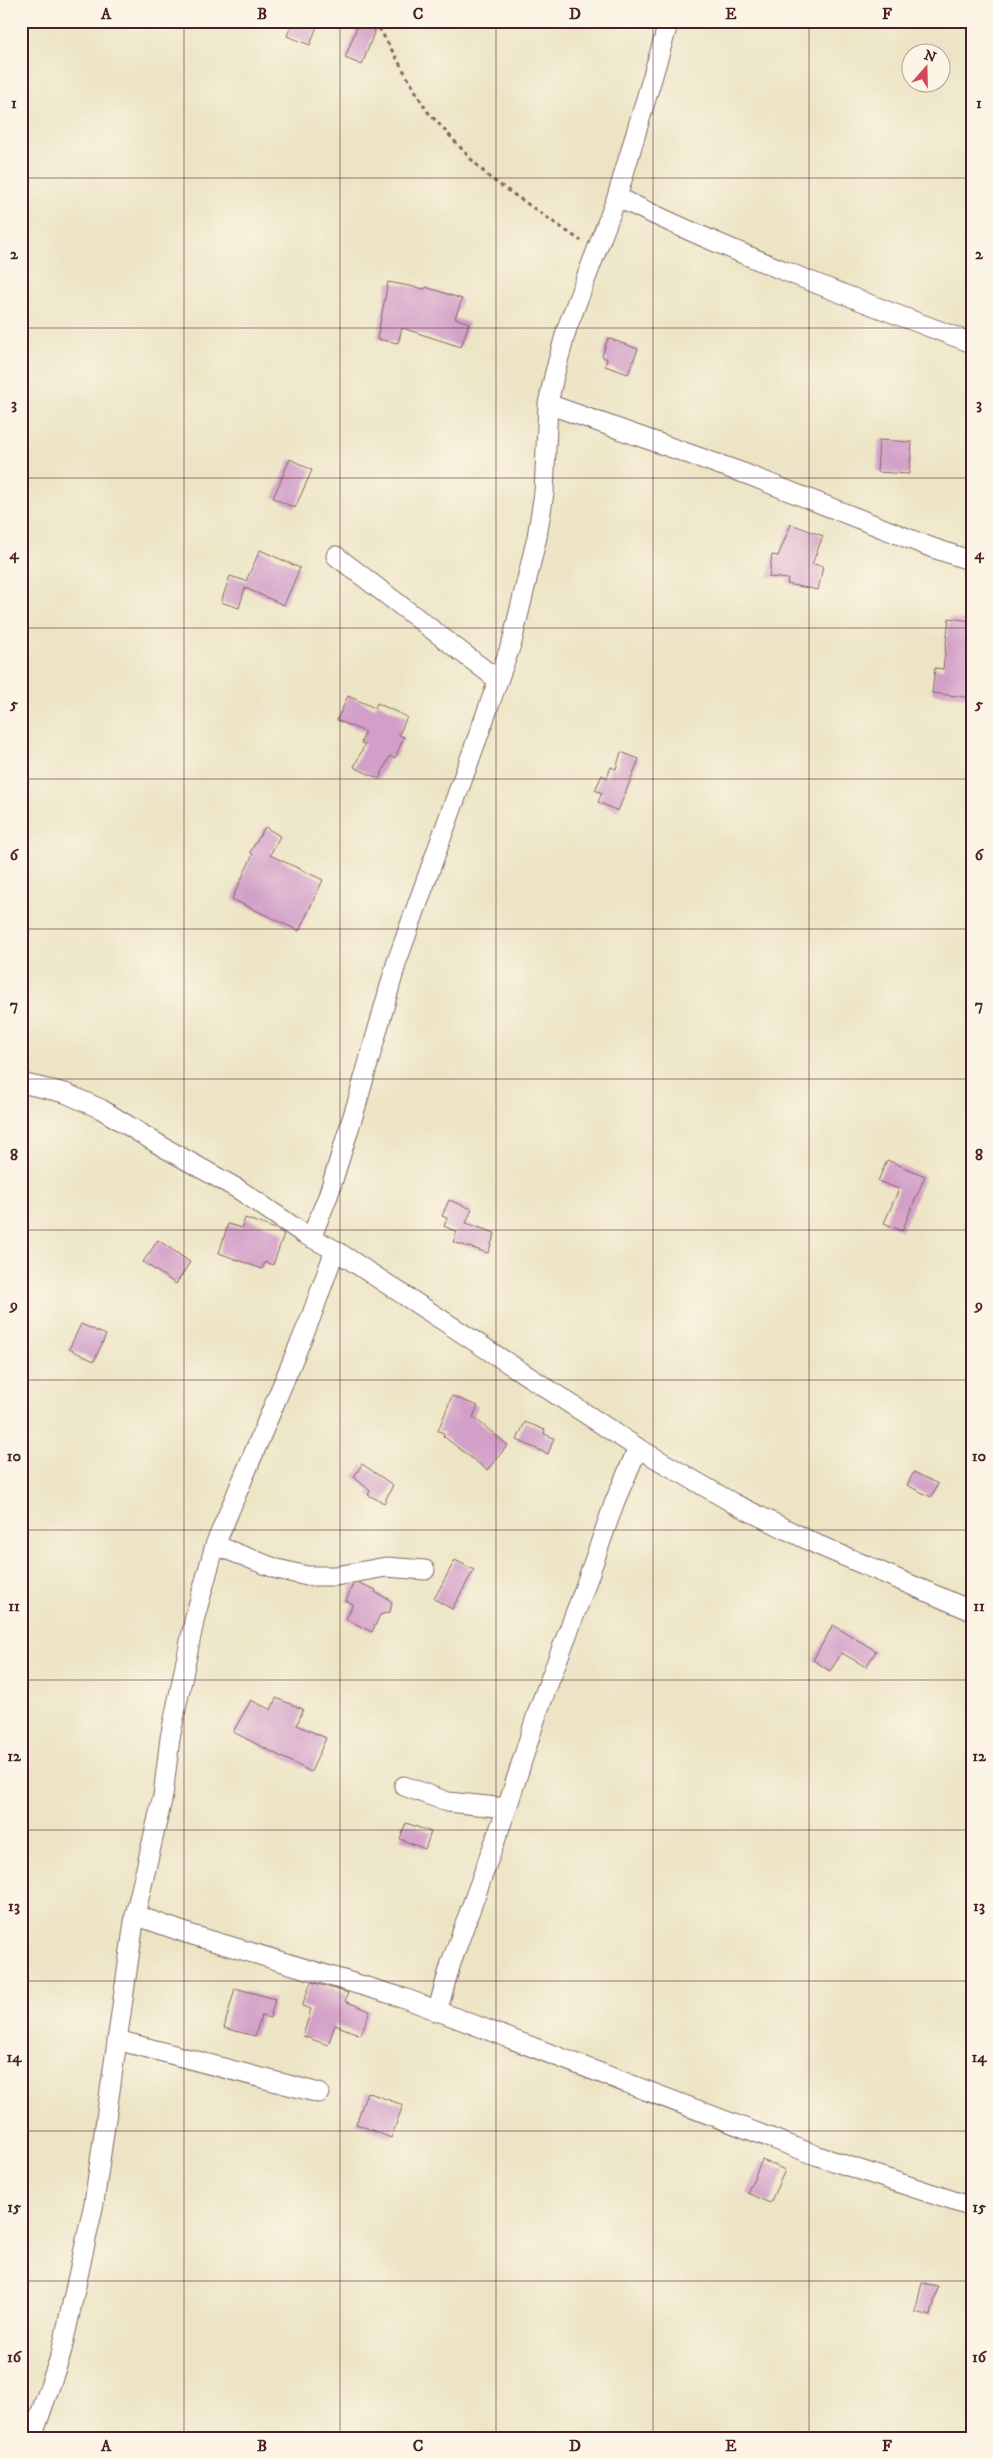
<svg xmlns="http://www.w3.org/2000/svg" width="993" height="2459" font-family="'IM FELL DW Pica',serif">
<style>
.building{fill:#d29fc8}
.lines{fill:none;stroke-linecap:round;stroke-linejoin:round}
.minor-casing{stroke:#836461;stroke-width:21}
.path{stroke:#836461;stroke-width:3;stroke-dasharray:4 4;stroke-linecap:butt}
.minor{stroke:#fff;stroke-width:19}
.grid{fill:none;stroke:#4a1f2b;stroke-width:1;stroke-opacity:0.55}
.neatline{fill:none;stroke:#4a1f2b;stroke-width:2}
.grid-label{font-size:16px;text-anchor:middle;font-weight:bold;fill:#4a1f2b}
</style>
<rect width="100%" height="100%" fill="#fcf5e5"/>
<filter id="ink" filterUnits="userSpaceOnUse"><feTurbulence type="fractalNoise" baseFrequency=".02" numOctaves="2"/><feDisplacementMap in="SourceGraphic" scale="10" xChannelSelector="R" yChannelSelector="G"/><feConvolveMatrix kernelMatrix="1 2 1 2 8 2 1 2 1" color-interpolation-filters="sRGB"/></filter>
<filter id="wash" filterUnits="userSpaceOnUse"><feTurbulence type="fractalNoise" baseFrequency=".0096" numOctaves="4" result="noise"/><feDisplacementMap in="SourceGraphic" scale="20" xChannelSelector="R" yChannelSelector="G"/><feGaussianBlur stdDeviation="1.12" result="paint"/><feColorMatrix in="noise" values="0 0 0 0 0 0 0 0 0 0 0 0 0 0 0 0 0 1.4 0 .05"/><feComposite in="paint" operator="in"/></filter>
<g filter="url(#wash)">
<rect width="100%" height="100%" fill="#ece4c4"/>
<g id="blocks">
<path class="building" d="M293,21H319L310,45L287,36Z
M358,24L375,30L362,65L345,58Z
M388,282L425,289L426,287L462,299L455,318L469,323L461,347L402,328L398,343L377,339Z
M608,338L638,349L628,374L605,366L607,359L602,356Z
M879,440L912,442L909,474L877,472Z
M290,459L312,470L295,508L273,498Z
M791,524L823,536L812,564L823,566L818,590L787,584L788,579L769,577L772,555L778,556Z
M260,550L300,568L284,605L245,588L239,608L221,602L230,576L246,581Z
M949,618L972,621V698L932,693L935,668L943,669Z
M348,696L375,708L377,703L407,717L399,735L404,737L395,758L390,756L379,779L354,767L365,744L361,743L365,732L337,720Z
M621,752L639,759L618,811L598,802L602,793L595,790L602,775L607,778L611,767L616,769Z
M265,827L280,836L270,855L323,880L299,931L232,899L253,854L250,852Z
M887,1160L925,1176L902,1231L884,1223L899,1189L878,1181Z
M449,1200L472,1209L466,1223L495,1233L488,1253L453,1242L457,1232L444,1226L447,1218L442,1216Z
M245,1218L276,1229L284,1234L273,1265L265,1262L262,1269L219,1253L228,1224L242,1228Z
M158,1240L190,1262L176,1284L143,1262Z
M81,1324L106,1335L94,1361L69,1349Z
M452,1396L478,1406L473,1417L508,1445L487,1470L443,1436L444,1433L438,1431Z
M525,1422L545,1430L544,1434L554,1438L548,1454L517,1440Z
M362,1464L393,1485L384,1503L368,1495L370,1491L354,1477Z
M914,1472L938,1484L931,1497L907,1485Z
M455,1560L474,1570L452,1609L434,1599Z
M359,1583L376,1590L375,1592L390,1600L392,1603L390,1612L380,1615L372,1632L346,1619L353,1604L346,1601L353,1584Z
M833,1625L876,1651L866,1667L842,1653L830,1671L813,1660Z
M276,1698L303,1709L297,1725L326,1738L311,1772L233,1732L251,1700L271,1710Z
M406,1823L431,1832L425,1849L400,1839Z
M311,1982L348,1993L345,2001L370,2011L361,2035L335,2025L328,2045L303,2036L311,2009L302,2006Z
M235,1988L275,1999L270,2018L261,2016L255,2036L224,2028Z
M367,2092L403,2105L391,2138L356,2124Z
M762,2160L785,2170L770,2203L747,2193Z
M922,2283L938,2286L931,2316L915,2312Z"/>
</g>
</g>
<g filter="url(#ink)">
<use href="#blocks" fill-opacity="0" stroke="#836461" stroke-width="1"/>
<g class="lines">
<defs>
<path id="minor" d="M617,197C732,253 852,298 972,343
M548,404L746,474L930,547L972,561
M336,556L498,680
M21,1083L65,1093L101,1109L163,1147L238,1189L304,1234L335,1250L638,1448L733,1503L818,1545L972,1611
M311,1238L328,1196L357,1103L397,961L512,642L537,537L544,493L548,404L554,376L567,328L617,197L669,21
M215,1545L277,1569L307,1576H336L386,1567L425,1570
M404,1786L448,1802L507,1808
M135,1915L189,1934L404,1998L818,2156L972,2207
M437,2012L451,1963L507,1808L538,1711L581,1598L615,1501L638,1448
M117,2040L319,2093
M32,2438L61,2354L94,2203L135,1915L163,1796L170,1738L195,1617L215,1545L311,1317L335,1250"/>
</defs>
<use href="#minor" class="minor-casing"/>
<path class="path" d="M375,21L427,111L471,159L490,178L581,241"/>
<use href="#minor" class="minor"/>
</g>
</g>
<path class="grid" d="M184,21V2438M340,21V2438M496,21V2438M653,21V2438M809,21V2438M21,178H972M21,328H972M21,478H972M21,628H972M21,779H972M21,929H972M21,1079H972M21,1230H972M21,1380H972M21,1530H972M21,1680H972M21,1830H972M21,1981H972M21,2131H972M21,2281H972"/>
<rect width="993" height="2459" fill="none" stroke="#fcf5e5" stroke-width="55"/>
<g transform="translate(926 68) rotate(20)"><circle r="24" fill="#fcf5e5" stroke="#b59f9b"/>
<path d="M0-4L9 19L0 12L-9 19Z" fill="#d1495b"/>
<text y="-8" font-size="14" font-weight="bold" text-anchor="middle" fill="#4a1f2b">N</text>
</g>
<rect x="28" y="28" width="938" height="2404" class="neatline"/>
<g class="grid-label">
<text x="106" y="19">A</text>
<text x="262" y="19">B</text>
<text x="418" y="19">C</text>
<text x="575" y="19">D</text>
<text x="731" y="19">E</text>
<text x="887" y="19">F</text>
<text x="14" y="108">1</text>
<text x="979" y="108">1</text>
<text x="14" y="259">2</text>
<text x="979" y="259">2</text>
<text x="14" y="409">3</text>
<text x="979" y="409">3</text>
<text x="14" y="559">4</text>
<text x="979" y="559">4</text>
<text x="14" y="709">5</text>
<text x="979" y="709">5</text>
<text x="14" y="860">6</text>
<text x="979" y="860">6</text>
<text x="14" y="1010">7</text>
<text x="979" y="1010">7</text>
<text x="14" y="1160">8</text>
<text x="979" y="1160">8</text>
<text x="14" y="1310">9</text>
<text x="979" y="1310">9</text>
<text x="14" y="1461">10</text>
<text x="979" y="1461">10</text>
<text x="14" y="1611">11</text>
<text x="979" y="1611">11</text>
<text x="14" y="1761">12</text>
<text x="979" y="1761">12</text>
<text x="14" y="1911">13</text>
<text x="979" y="1911">13</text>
<text x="14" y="2062">14</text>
<text x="979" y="2062">14</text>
<text x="14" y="2212">15</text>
<text x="979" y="2212">15</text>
<text x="14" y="2362">16</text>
<text x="979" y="2362">16</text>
<text x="106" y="2451">A</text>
<text x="262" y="2451">B</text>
<text x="418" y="2451">C</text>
<text x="575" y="2451">D</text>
<text x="731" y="2451">E</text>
<text x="887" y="2451">F</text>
</g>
</svg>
